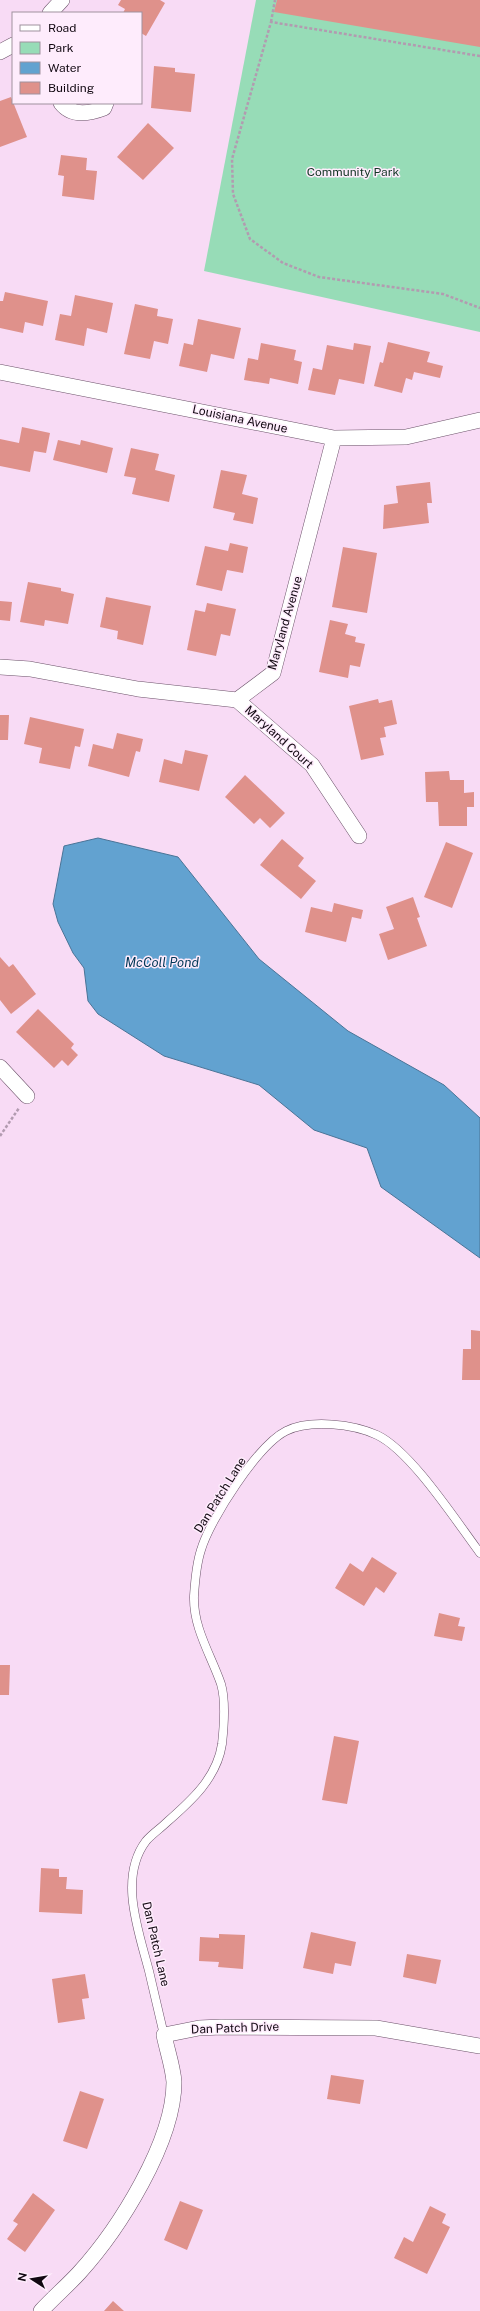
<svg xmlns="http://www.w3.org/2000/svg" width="480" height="2311" font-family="'Public Sans',sans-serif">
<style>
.green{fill:#97dcb7}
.water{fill:#62a2d0;stroke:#4a7497}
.building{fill:#df918b}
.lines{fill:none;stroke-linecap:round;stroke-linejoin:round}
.lane-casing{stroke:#6b5269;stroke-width:9}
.street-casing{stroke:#6b5269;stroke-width:16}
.path{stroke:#b29bb0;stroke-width:2.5;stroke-dasharray:3 2;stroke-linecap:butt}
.lane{stroke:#fff;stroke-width:8}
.street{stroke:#fff;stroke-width:15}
.labels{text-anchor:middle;stroke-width:3;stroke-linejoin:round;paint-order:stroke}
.park-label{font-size:12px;fill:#123424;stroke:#feecfc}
.street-label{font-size:12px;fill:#110811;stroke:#feecfc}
.water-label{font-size:13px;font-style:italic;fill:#013756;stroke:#feecfc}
</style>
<rect width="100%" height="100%" fill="#f8dbf5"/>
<path class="green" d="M256,0H480V332L204,271Z"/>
<path class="water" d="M98,838L178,857L259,959L348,1031L444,1085L480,1118V1258L381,1187L367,1148L314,1130L259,1085L164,1056L98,1014L88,1001L84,968L73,953L58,922L53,904L64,846Z"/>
<path class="building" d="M121,0H160L165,3L146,36L141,33V13H123L125,9L118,5Z
M277,0H480V47L274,12Z
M154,66L175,68V72L195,74L191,112L151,108Z
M11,97L27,137L0,147V101Z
M148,123L174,148L143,180L117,157Z
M61,155L87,158L86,170L97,171L94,200L62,196L64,176L58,175Z
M5,292L48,301L43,326L25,322L23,333L0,328V301H3Z
M75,295L113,303L107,333L87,328L84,346L55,340L60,314L71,316Z
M135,304L158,309L157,316L173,319L168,344L154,341L150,359L124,354Z
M198,319L241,328L234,359L211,354L207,372L179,366L184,343L193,345Z
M388,342L430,352L427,362L443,366L440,378L414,372L412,380L406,378L402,393L374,386L380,362L383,363Z
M261,343L296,350L294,360L302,362L298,384L270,378L269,384L244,380L248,358L258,360Z
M354,343L371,346L364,384L339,379L335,395L308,390L313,368L322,370L327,345L353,350Z
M22,427L50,433L46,453L34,451L30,472L0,466V439L19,443Z
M58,440L80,445L81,440L113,448L107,473L53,460Z
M131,448L159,454L155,470L175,475L169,502L132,494L136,478L124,476Z
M221,470L247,475L242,494L258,498L253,524L233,520L235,513L213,508Z
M430,482L432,503H427L429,523L383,529L384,505L398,503L396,486Z
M230,543L248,547L243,573L227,570L222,591L196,585L205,546L228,551Z
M343,547L377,553L367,613L332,607Z
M28,582L61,588V591L74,594L68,624L45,620L44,626L20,622Z
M106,597L151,606L143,645L117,639L118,631L100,627Z
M0,601L12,602L10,621L0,620Z
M207,603L236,609L230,636L221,634L216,656L187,650L195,610L205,612Z
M330,620L348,624L345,634L356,637L355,642L365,644L360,667L350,665L348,678L319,672Z
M378,699L379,703L392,700L397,724L384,727L386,737L380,738L384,755L361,760L349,706Z
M0,715H9L8,740H0Z
M30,717L84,729L80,747L75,746L70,769L39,763L42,748L24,744Z
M117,733L143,739L140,752L136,751L129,777L88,766L93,744L113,749Z
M185,750L208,755L199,791L159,782L164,759L182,764Z
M449,771L450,780H464V793L474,792V807H467V826H439L438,802H426L425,772Z
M245,775L285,813L270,828L260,818L254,824L225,797Z
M282,839L304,858L298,866L316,881L301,899L260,865Z
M446,842L473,853L452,908L424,897Z
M413,897L420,917L417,918L427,946L388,960L379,934L394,929L386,907Z
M334,903L363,910L361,919L352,917L346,942L305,932L311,907L332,912Z
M0,957L9,967L13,964L36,994L11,1014L0,1000Z
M38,1009L74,1044L71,1048L78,1055L68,1066L62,1060L54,1068L16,1032Z
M471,1330L480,1331V1380H462L463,1349H471Z
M372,1557L397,1573L384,1593L376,1587L364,1606L335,1588L350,1563L363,1572Z
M439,1613L460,1618L458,1626L465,1627L462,1641L434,1636Z
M0,1665H10L9,1695H0Z
M334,1736L359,1741L347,1804L322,1800Z
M41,1868L59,1869V1877H67L66,1889L83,1890L82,1914L39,1912Z
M311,1932L356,1942L351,1966L335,1963L333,1974L303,1968Z
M219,1934L245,1935L243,1969L218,1967L219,1962L199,1961L200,1937L219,1938Z
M407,1954L441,1960L436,1984L403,1977Z
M85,1974L89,1998L82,1999L85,2019L58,2023L52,1979Z
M331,2075L364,2080L360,2104L327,2099Z
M80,2091L104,2099L87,2149L63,2141Z
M33,2193L55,2210L25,2252L7,2239L18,2224L13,2221Z
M180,2201L203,2210L187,2250L164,2240Z
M430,2206L446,2214L442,2223L450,2227L427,2274L394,2258L404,2237L413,2242Z
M113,2301L124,2311H104Z"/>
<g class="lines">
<defs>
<path id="lane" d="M164,2035C159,2013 154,1992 149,1971C139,1932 118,1878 146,1841C152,1834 161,1828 167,1822C191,1801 217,1778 222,1744C224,1726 226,1701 221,1684C211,1655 193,1628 194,1596C195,1581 196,1565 201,1550C210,1519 258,1445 286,1431C310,1419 353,1424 377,1435C411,1451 456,1521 480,1553"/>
<path id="street" d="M50,13L62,0
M0,52L13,45
M61,103C72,117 91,113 104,108L106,103
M0,372L334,438L406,437L480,420
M0,667L30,669L138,689L237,700L273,673L334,438
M237,700L312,765L359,836
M0,1067L27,1096
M41,2311C53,2298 67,2286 79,2273C119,2229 174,2142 174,2082C173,2067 167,2050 164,2035L199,2028L221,2027L376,2028L480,2046"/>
</defs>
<use href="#lane" class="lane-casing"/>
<use href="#street" class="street-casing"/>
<path class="path" d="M271,22L275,0
M480,56L271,22L232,159L233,194L250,239L283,263L319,277L443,294L480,308
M0,1136L19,1108"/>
<use href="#lane" class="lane"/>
<use href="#street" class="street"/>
</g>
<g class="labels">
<g class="park-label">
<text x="353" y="176">Community Park</text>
</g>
<g class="street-label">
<text transform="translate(240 419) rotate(12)" y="4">Louisiana Avenue</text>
<text transform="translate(285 623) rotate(-74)" y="4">Maryland Avenue</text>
<text transform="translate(279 737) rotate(42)" y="4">Maryland Court</text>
<text transform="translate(220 1495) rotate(-58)" y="4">Dan Patch Lane</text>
<text transform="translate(156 1944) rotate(77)" y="4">Dan Patch Lane</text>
<text transform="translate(235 2028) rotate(-2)" y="4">Dan Patch Drive</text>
</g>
<g class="water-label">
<text x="162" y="967">McColl Pond</text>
</g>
</g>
<rect x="12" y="12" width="130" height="92" fill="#feecfc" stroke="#9f919e"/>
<rect x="20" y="25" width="20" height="6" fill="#ffffff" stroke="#9f919e"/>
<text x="48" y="32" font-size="12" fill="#110811">Road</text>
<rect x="20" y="42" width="20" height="12" fill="#97dcb7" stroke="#9f919e"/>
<text x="48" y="52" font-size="12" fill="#110811">Park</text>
<rect x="20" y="62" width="20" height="12" fill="#62a2d0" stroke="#9f919e"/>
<text x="48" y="72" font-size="12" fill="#110811">Water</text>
<rect x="20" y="82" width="20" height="12" fill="#df918b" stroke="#9f919e"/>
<text x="48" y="92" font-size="12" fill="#110811">Building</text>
<g transform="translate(32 2279) rotate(282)" stroke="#feecfc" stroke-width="3" paint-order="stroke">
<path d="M0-3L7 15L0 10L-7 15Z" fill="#110811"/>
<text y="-6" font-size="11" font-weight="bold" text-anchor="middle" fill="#110811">N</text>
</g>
</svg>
